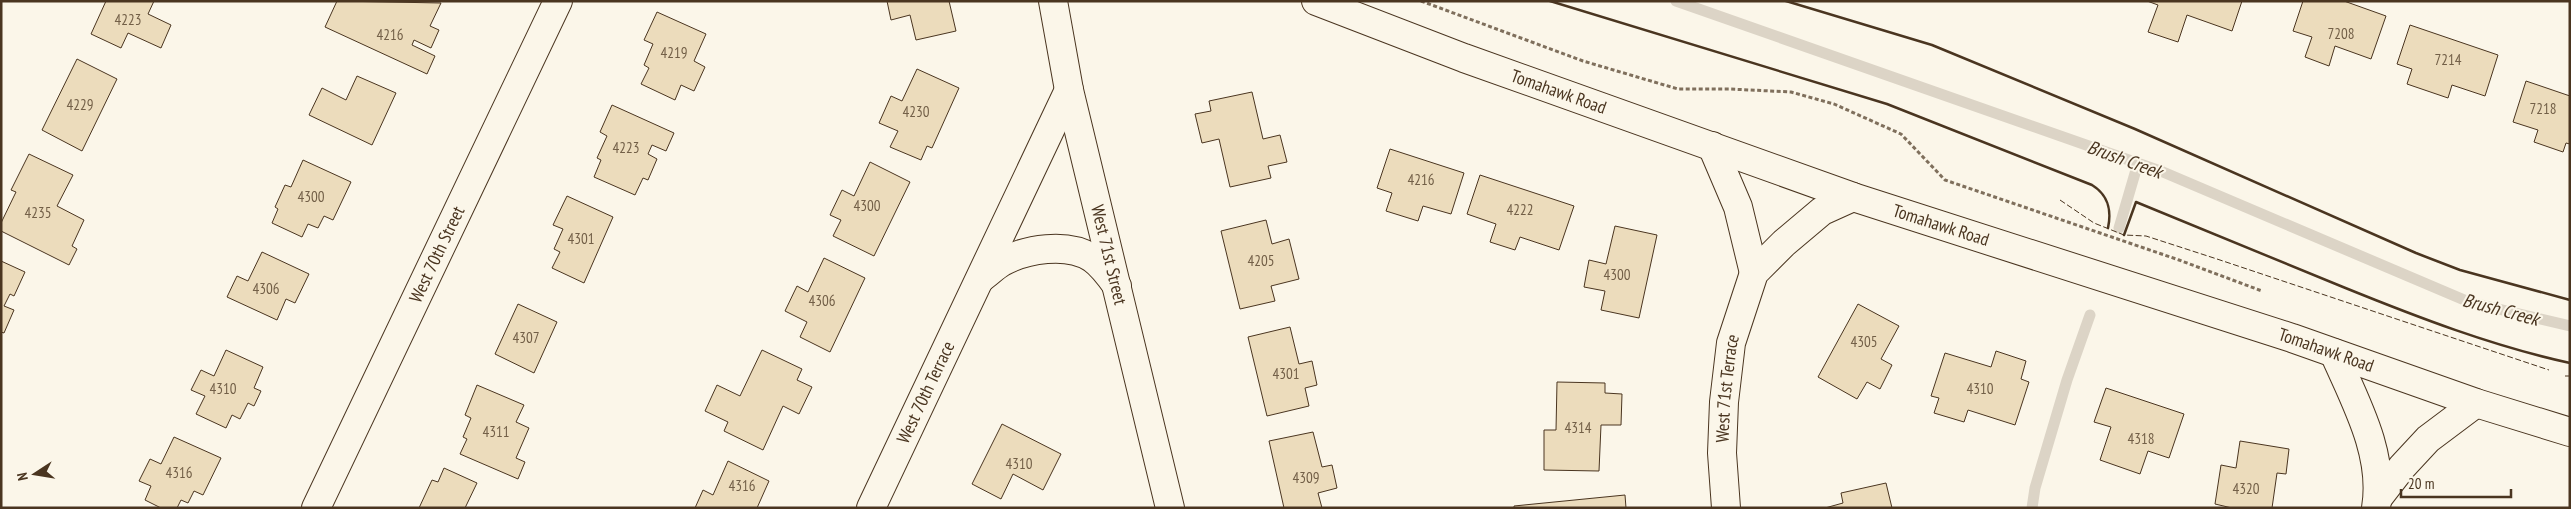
<svg xmlns="http://www.w3.org/2000/svg" width="2571" height="509" font-family="'PT Sans Narrow',sans-serif">
<style>
.lines{fill:none;stroke-linecap:round;stroke-linejoin:round}
.stream{stroke:#dcd4c6;stroke-width:11}
.building{fill:#ecdcbc;stroke:#4a3520}
.minor-casing{stroke:#4a3520;stroke-width:30}
.tertiary-casing{stroke:#4a3520;stroke-width:30}
.path{stroke:#7f6f5c;stroke-width:3;stroke-dasharray:4 2.5;stroke-linecap:butt}
.minor{stroke:#fbf6e9;stroke-width:28}
.tertiary{stroke:#fbf6e9;stroke-width:28}
.fence{stroke:#4a3520;stroke-width:1;stroke-dasharray:6 2.5;stroke-linecap:butt}
.wall{stroke:#4a3520;stroke-width:2.5}
.labels{text-anchor:middle;stroke-width:4;stroke-linejoin:round;paint-order:stroke}
.number-label{font-size:15px;fill:#725f47}
.street-label{font-size:18px;fill:#4a3520;stroke:#fbf6e9}
.water-label{font-size:19px;font-style:italic;fill:#4a3520;stroke:#fbf6e9}
</style>
<rect width="100%" height="100%" fill="#fbf6e9"/>
<g class="lines">
<path class="stream" d="M1676,1L2163,172L2469,302L2570,326
M2119,228L2138,163
M2032,508L2035,488L2067,380L2090,315"/>
</g>
<path class="building" d="M106,1H154L148,14L171,25L161,48L128,33L121,48L91,34Z
M337,1L441,3L430,26L439,30L431,48L414,40L412,45L435,56L427,74L325,27Z
M887,1H949L956,31L916,40L910,15L891,20Z
M2147,1H2242L2232,31L2187,15L2178,42L2148,32L2158,5Z
M2303,1H2344L2386,16L2371,59L2335,46L2329,66L2305,57L2312,37L2293,31Z
M657,12L706,34L694,61L705,67L694,91L681,85L675,100L641,84L649,68L644,65L653,44L644,40Z
M2410,25L2498,55L2485,96L2452,85L2448,98L2407,84L2412,69L2397,64Z
M77,59L117,79L82,151L42,130Z
M917,69L959,88L932,148L927,146L921,160L890,147L898,131L879,123L891,96L902,101Z
M357,76L396,93L372,145L309,115L322,88L346,100Z
M2526,81L2570,96V144L2566,143L2563,152L2534,142L2538,130L2513,122Z
M1252,92L1263,139L1280,135L1287,162L1268,166L1271,178L1230,187L1219,139L1202,143L1195,114L1211,111L1209,101Z
M612,105L674,133L666,151L652,145L648,154L657,159L648,180L643,178L635,195L594,177L601,160L597,158L607,136L600,132Z
M1390,149L1464,173L1451,214L1423,206L1418,221L1386,211L1392,193L1377,188Z
M29,154L73,175L57,206L84,220L72,246L77,249L69,265L1,231V223L16,192L11,190Z
M303,160L351,182L333,220L324,216L318,228L308,224L302,237L272,223L278,209L275,207L285,185L291,187Z
M870,162L910,182L874,256L833,236L841,220L830,215L842,190L854,196Z
M1480,175L1574,206L1559,250L1520,237L1515,250L1490,242L1496,224L1467,214Z
M567,196L613,217L584,283L552,268L560,252L554,249L563,229L553,225Z
M1266,220L1272,244L1289,239L1299,279L1271,286L1275,301L1240,309L1221,231Z
M1615,226L1657,235L1639,318L1601,310L1605,291L1584,287L1589,260L1606,264Z
M262,252L309,274L295,303L286,299L277,320L227,297L237,276L248,281Z
M824,258L865,278L830,352L800,337L807,322L785,311L797,286L808,292Z
M1,261L25,272L14,296L10,294L4,306L14,310L4,333L1,332Z
M518,304L557,322L534,373L495,354Z
M1858,304L1899,326L1881,359L1892,365L1880,389L1867,382L1857,399L1818,377Z
M1290,327L1299,364L1312,361L1317,385L1305,388L1309,406L1267,416L1248,337Z
M226,350L263,367L254,388L261,391L254,406L248,403L240,419L232,415L226,428L196,414L205,396L191,390L201,370L214,376Z
M762,350L802,369L797,380L812,387L799,414L783,406L763,450L724,431L728,422L705,411L717,385L740,396Z
M1996,351L2026,361L2021,379L2029,382L2015,425L1968,410L1964,422L1934,413L1939,398L1931,396L1945,353L1991,367Z
M1557,382L1605,383V393L1622,394L1621,425H1601L1599,471L1544,470V430H1556Z
M477,385L524,405L516,422L529,428L516,458L525,462L518,479L460,454L467,439L463,437L471,418L465,415Z
M2106,388L2184,414L2169,458L2148,451L2140,474L2100,460L2111,427L2094,422Z
M1002,424L1061,454L1043,490L1013,474L1001,499L972,484Z
M1313,432L1322,467L1332,465L1337,488L1318,493L1322,508H1284L1269,441Z
M174,437L221,458L203,495L194,491L188,503L181,500L177,508H161L145,500L151,486L139,481L150,459L161,464Z
M2240,441L2289,449L2286,474L2277,473L2272,508H2232L2215,504L2221,465L2236,468Z
M728,461L769,481L757,508H695L703,490L713,495Z
M444,468L477,483L465,508H419L432,480L438,482Z
M1886,483L1892,508H1825L1843,503L1841,493Z
M1625,495L1626,508H1514V506Z"/>
<g class="lines">
<defs>
<g id="minor">
<path d="M1712,146L1738,207L1754,273"/>
<path d="M981,278C988,273 995,266 1002,262C1026,249 1067,242 1092,258C1102,265 1110,276 1117,286"/>
<path d="M2334,353C2355,401 2385,454 2376,508"/>
<path d="M2378,498L2402,467L2428,439L2476,403"/>
<path id="s1" d="M316,508L558,1"/>
<path id="s2" d="M871,508L1069,90"/>
<path id="s3" d="M1726,508L1722,453L1724,402L1731,343L1754,273L1784,243L1822,211L1853,197"/>
</g>
<g id="tertiary">
<path id="s4" d="M1053,1L1069,90L1170,508"/>
<path id="s5" d="M1316,1L1464,58L1853,197L2292,338L2476,403L2570,432"/>
</g>
</defs>
<use href="#minor" class="minor-casing"/>
<use href="#tertiary" class="tertiary-casing"/>
<path class="path" d="M1421,1L1583,61L1678,89H1729L1791,92L1834,104L1901,134L1945,180L2179,260L2262,291"/>
<use href="#minor" class="minor"/>
<use href="#tertiary" class="tertiary"/>
<path class="fence" d="M2060,200L2094,223L2124,235L2146,236L2217,259L2549,370
M2565,376H2570"/>
<path class="wall" d="M1550,1L1887,104L2092,185C2108,195 2112,209 2108,228
M1786,1L1932,45L2135,129L2416,253L2460,270L2570,300
M2124,235L2136,202C2205,231 2274,259 2343,287C2417,317 2492,346 2570,363"/>
</g>
<g class="labels">
<g class="number-label">
<text x="128" y="25">4223</text>
<text x="2341" y="39">7208</text>
<text x="390" y="40">4216</text>
<text x="674" y="58">4219</text>
<text x="2448" y="65">7214</text>
<text x="80" y="110">4229</text>
<text x="2543" y="114">7218</text>
<text x="916" y="117">4230</text>
<text x="626" y="153">4223</text>
<text x="1421" y="185">4216</text>
<text x="311" y="202">4300</text>
<text x="867" y="211">4300</text>
<text x="1520" y="215">4222</text>
<text x="38" y="218">4235</text>
<text x="581" y="244">4301</text>
<text x="1261" y="266">4205</text>
<text x="1617" y="280">4300</text>
<text x="266" y="294">4306</text>
<text x="822" y="306">4306</text>
<text x="526" y="343">4307</text>
<text x="1864" y="347">4305</text>
<text x="1286" y="379">4301</text>
<text x="223" y="394">4310</text>
<text x="1980" y="394">4310</text>
<text x="1578" y="433">4314</text>
<text x="496" y="437">4311</text>
<text x="2141" y="444">4318</text>
<text x="1019" y="469">4310</text>
<text x="179" y="478">4316</text>
<text x="1306" y="483">4309</text>
<text x="742" y="491">4316</text>
<text x="2246" y="494">4320</text>
</g>
<g class="street-label">
<text dy="6" stroke="none"><textPath href="#s5" startOffset="259">Tomahawk Road</textPath></text>
<text dy="6" stroke="none"><textPath href="#s5" startOffset="664">Tomahawk Road</textPath></text>
<text dy="6" stroke="none"><textPath href="#s1" startOffset="281">West 70th Street</textPath></text>
<text dy="6" stroke="none"><textPath href="#s4" startOffset="260">West 71st Street</textPath></text>
<text dy="6" stroke="none"><textPath href="#s5" startOffset="1069">Tomahawk Road</textPath></text>
<text dy="6" stroke="none"><textPath href="#s3" startOffset="120">West 71st Terrace</textPath></text>
<text dy="6" stroke="none"><textPath href="#s2" startOffset="128">West 70th Terrace</textPath></text>
</g>
<g class="water-label">
<text transform="translate(2125 159) rotate(20)" y="7">Brush Creek</text>
<text transform="translate(2501 309) rotate(15)" y="7">Brush Creek</text>
</g>
</g>
<rect width="2571" height="509" fill="none" stroke="#4a3520" stroke-width="5"/>
<g transform="translate(35 474) rotate(258)" stroke="#fbf6e9" stroke-width="4" paint-order="stroke">
<path d="M0-4L9 19L0 12L-9 19Z" fill="#4a3520"/>
<text y="-8" font-size="14" font-weight="bold" text-anchor="middle" fill="#4a3520">N</text>
</g>
<path d="M2401 489v8h110v-8" fill="none" stroke="#4a3520" stroke-width="2.5"/>
<text x="2408" y="489" font-size="15" fill="#4a3520" stroke="#fbf6e9" stroke-width="4" paint-order="stroke">20 m</text>
</svg>
